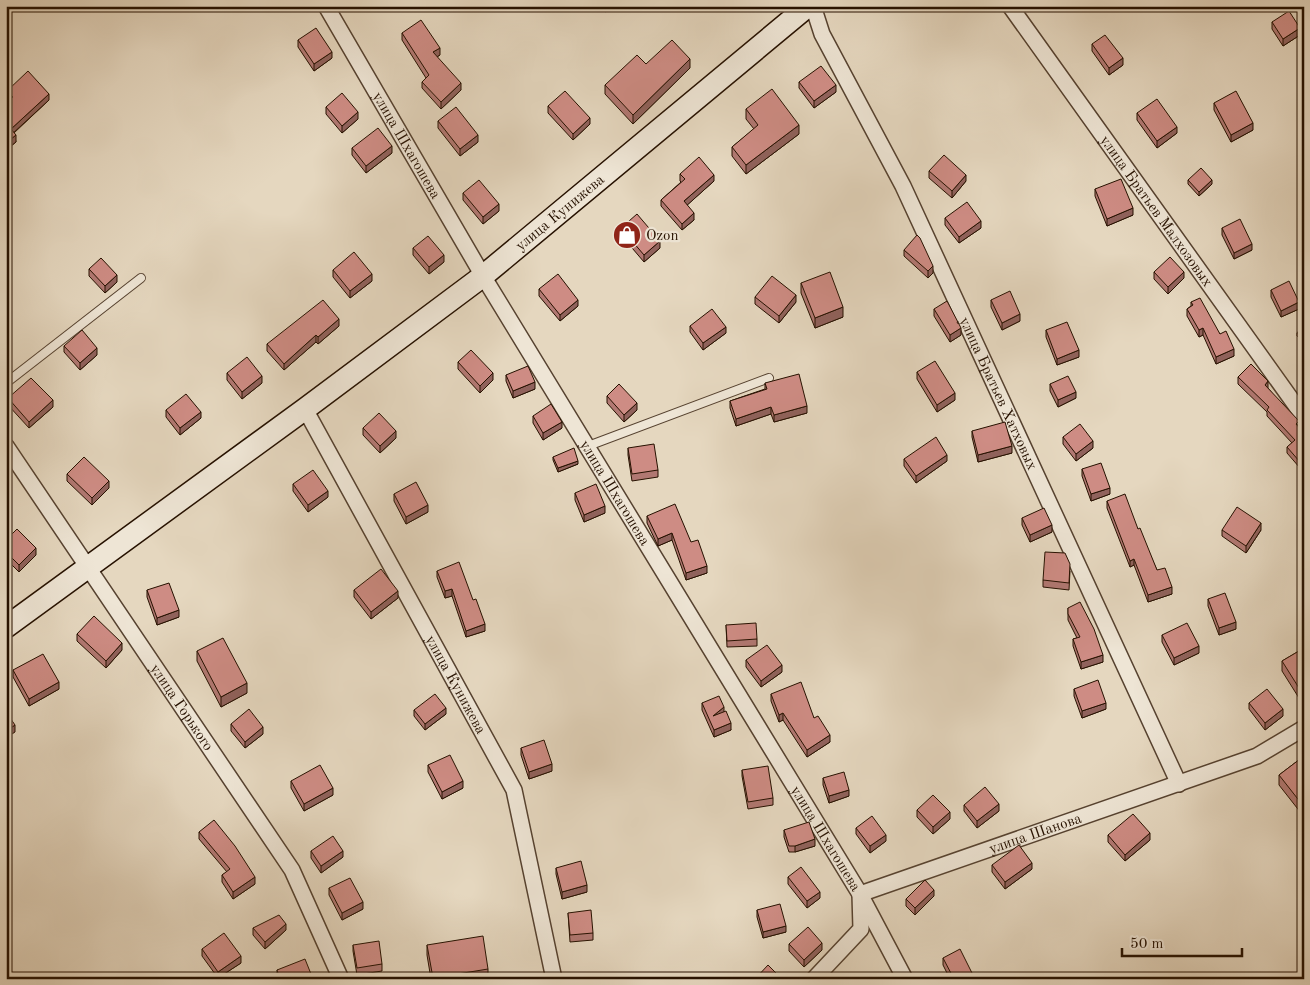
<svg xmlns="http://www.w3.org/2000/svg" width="1310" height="985" font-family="'Old Standard TT',serif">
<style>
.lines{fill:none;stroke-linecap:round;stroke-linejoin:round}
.lane-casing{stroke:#564230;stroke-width:10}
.street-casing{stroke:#564230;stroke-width:18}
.secondary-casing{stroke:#261100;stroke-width:24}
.lane{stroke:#eee5d5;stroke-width:8}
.street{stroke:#eee5d5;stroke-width:15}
.secondary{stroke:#eee5d5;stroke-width:21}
.wall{fill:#b17872;stroke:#261100}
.shaded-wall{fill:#90625c;stroke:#261100}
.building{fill:#ce8c84;stroke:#261100}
.labels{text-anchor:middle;stroke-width:4.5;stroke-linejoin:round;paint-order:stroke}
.street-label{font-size:15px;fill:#261100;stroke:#eee5d5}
.poi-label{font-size:15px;fill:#261100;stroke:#eee5d5;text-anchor:start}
</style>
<rect width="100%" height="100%" fill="#e5d7bf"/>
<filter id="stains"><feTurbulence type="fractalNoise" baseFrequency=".004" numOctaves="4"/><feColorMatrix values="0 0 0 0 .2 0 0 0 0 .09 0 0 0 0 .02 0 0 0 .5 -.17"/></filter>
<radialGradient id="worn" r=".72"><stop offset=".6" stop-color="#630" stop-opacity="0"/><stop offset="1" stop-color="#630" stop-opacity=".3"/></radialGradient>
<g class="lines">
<defs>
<path id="lane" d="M6,383L141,278
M588,446L769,378"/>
<g id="street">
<path id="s1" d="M326,6L483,276L860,894L905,979"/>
<path id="s2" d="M813,6L822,34L903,186L1179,784"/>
<path id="s3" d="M1010,6L1304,417"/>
<path id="s4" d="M305,409L514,790L554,979"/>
<path id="s5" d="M6,446L292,870L341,979"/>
<path id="s6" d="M814,979L861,929L860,894L1257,756L1304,728"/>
</g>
<g id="secondary">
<path id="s7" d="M6,627L305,409L483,276L808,6"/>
</g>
</defs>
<use href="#lane" class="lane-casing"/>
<use href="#street" class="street-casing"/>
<use href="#secondary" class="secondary-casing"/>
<use href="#lane" class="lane"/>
<use href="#street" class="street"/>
<use href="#secondary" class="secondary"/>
</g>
<path class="wall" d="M525,6H534L530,11Z
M600,6H612L605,12Z
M1272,22L1300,35L1283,46L1272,29Z
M402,33L440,55L437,57L461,90L441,109L422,88V82L426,78L402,40Z
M298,40L332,58L314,71L298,47Z
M1092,44L1123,65L1109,75L1092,51Z
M646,64L690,68L633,124L605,94V85Z
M799,82L836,92L814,108L799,88Z
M7,91L49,100L14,133L16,142L6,150L9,100L7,97Z
M1214,103L1253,130L1231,142L1214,110Z
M548,106L590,124L573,140L548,113Z
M326,107L358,119L342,133L326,114Z
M746,109L799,134L746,174L732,156V147L754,129L746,119Z
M1137,113L1177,133L1157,148L1137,120Z
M438,121L478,142L460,156L438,128Z
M352,148L392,153L366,173L352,155Z
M929,171L966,181L952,198L929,178Z
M680,174L714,181L687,205L694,220L682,230L661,206V200L681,182L680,181Z
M1188,180L1212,184L1199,196L1188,184Z
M1095,189L1133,215L1107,226L1095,196Z
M463,193L499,211L483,224L463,200Z
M945,218L981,228L959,243L945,225Z
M621,228L660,248L644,262L621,235Z
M1222,228L1252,250L1234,259L1222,235Z
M413,248L444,262L429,274L413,255Z
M904,250L933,273L928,278L904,256Z
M89,269L117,282L105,293L89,276Z
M333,270L372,281L350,298L333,277Z
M1154,272L1184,278L1168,294L1154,279Z
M801,283L843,317L815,328L801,293Z
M539,289L578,306L560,321L539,296Z
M1271,290L1299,309L1281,317L1271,297Z
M755,297L796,302L779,323L755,304Z
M991,300L1020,321L1002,330L991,307Z
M1191,302L1220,334L1234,356L1216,364L1203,335L1199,337L1187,316V309L1191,306Z
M934,309L961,335L950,342L934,316Z
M1304,325V342L1297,336V333Z
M339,326L318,344L316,342L284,370L267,351V344Z
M690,326L726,333L703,350L690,332Z
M1046,330L1079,357L1057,365L1046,337Z
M64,346L97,355L80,370L64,352Z
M458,362L493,380L480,393L458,369Z
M917,372L955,400L937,412L917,379Z
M227,373L262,383L242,399L227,380Z
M506,375L535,389L513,398L506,381Z
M1238,377L1268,388L1304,433V465L1300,468L1287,453V447L1292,443L1267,416V412L1238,384Z
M765,383L807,413L774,422L771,414L736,426L730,408V401L765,389Z
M1050,384L1076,398L1058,407L1050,391Z
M607,396L637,410L624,422L607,403Z
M8,398L53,407L29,428L8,405Z
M166,410L201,418L180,435L166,417Z
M533,416L562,428L543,440L533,423Z
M363,428L396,438L380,453L363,435Z
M972,431L1012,453L978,462L972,437Z
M1063,437L1093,448L1076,461L1063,444Z
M628,448L658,470V477L632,481L628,455Z
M553,457L578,464L558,472L553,460Z
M904,459L947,461L916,483L904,466Z
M1082,469L1110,494L1091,501L1082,476Z
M67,474L109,488L92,505L67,481Z
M293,484L328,497L308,512L293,491Z
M575,493L605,513L584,522L575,500Z
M394,494L428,512L406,524L394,501Z
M1107,501L1138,529L1157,570L1172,594L1148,602L1134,565L1130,567L1107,508Z
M647,516L691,542L707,573L686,580L672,540L658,546L647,523Z
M1022,518L1052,532L1030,542L1022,525Z
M1222,530H1261L1246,553L1222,536Z
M6,540L36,555L19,572L6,559Z
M437,571L485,631L466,637L452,596L445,598L437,577Z
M1070,571L1069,590L1043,587V580Z
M147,590L179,617L157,625L147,597Z
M354,590L398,598L371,619L354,597Z
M1208,599L1236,629L1219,635L1208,606Z
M1068,608L1103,662L1081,669L1073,646V639L1077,638L1068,620Z
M726,625L757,639V646L727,647Z
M77,634L122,650L106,668L77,641Z
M1162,635L1199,653L1174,665L1162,642Z
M1304,648L1299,698L1282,671V661Z
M197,651L247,693L221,707L197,661Z
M746,660L782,672L761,687L746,667Z
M13,670L59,689L29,706L13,677Z
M1074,689L1106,709L1082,718L1074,696Z
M771,694L814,718L830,742L807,757L783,720L779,722L771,701Z
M702,703L724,711L731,730L714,737L702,710Z
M1249,703L1283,716L1265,730L1249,709Z
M414,710L446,714L425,730L414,716Z
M231,724L263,734L245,748L231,731Z
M521,748L552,771L529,779L521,755Z
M1304,756L1301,813L1279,785V775Z
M428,765L463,788L442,799L428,772Z
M742,770L773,798V805L748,809L742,776Z
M823,778L849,796L829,803L823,785Z
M291,781L333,795L304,811L291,788Z
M964,805L999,811L977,828L964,811Z
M917,810L950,819L933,834L917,817Z
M856,828L886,841L870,853L856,834Z
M784,830L815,846L795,852H789L784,837Z
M199,832L255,884L233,899L222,882V875L227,872L199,839Z
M1108,835L1150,840L1125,861L1108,842Z
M311,851L343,857L321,873L311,858Z
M992,865L1032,869L1005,889L992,872Z
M556,868L587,892L562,899L556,874Z
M788,877L820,898L807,908L788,884Z
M329,888L363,909L342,920L329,895Z
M934,896L915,915L906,906V899Z
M757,910L786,932L763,938L757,917Z
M568,913L593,933V940L570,942Z
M253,928L286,930L265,949L253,935Z
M789,944L822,950L804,967L789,951Z
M353,945L382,964V971L357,975L353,951Z
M427,945L488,969V979H431L427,955Z
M202,949L241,963L218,978L202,956Z
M943,958L975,979H950L943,965Z
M277,970L313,979H277Z"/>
<path class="shaded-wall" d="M530,6H534L530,11Z
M605,6H612L605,12Z
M1300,28V35L1283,46V39Z
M440,48V55L433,59V52Z
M332,52V58L314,71V64Z
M1123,58V65L1109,75V68Z
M690,59V68L633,124V115Z
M461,83V90L441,109V102Z
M836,85V92L814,108V101Z
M49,94V100L11,135V129Z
M358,112V119L342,133V126Z
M590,118V124L573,140V134Z
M1253,123V130L1231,142V135Z
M799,125V134L746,174V165Z
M1177,127V133L1157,148V141Z
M16,135V142L6,150V143Z
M478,135V142L460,156V149Z
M392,146V153L366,173V166Z
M714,175V181L684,208V201Z
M966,175V181L952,198V191Z
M1212,180V184L1199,196V192Z
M499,204V211L483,224V217Z
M1133,208V215L1107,226V219Z
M694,213V220L682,230V224Z
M981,221V228L959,243V237Z
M660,241V248L644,262V255Z
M1252,244V250L1234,259V253Z
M444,255V262L429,274V267Z
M933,266V273L928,278V271Z
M1184,272V278L1168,294V287Z
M372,274V281L350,298V291Z
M117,275V282L105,293V286Z
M796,295V302L779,323V316Z
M578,300V306L560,321V315Z
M1299,302V309L1281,317V311Z
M843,307V317L815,328V318Z
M1020,314V321L1002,330V323Z
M339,319V326L318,344V337Z
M726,327V333L703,350V343Z
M961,328V335L950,342V335Z
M1203,328V335L1199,337V330Z
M316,335V342L284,370V364Z
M97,348V355L80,370V363Z
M1234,349V356L1216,364V357Z
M1079,350V357L1057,365V359Z
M493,373V380L480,393V386Z
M262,376V383L242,399V392Z
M1268,381V388L1265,392V385Z
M535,382V389L513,398V391Z
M1076,392V398L1058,407V400Z
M955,393V400L937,412V405Z
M53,400V407L29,428V422Z
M637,403V410L624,422V415Z
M807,406V413L774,422V415Z
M771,407V414L736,426V419Z
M201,412V418L180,435V428Z
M562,422V428L543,440V433Z
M396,431V438L380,453V446Z
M1093,441V448L1076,461V454Z
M1012,446V453L978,462V455Z
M947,455V461L916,483V476Z
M1304,459V465L1300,468V462Z
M578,461V464L558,472V468Z
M109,481V488L92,505V498Z
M1110,488V494L1091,501V494Z
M328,491V497L308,512V505Z
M428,505V512L406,524V517Z
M605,506V513L584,522V515Z
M1261,523V530L1246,553V546Z
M1052,525V532L1030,542V535Z
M672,533V540L658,546V539Z
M36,548V555L19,572V565Z
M1134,559V565L1130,567V561Z
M707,566V573L686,580V573Z
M1172,587V594L1148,602V595Z
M452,589V596L445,598V591Z
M398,591V598L371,619V612Z
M179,610V617L157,625V618Z
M1236,622V629L1219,635V628Z
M485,624V631L466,637V631Z
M122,643V650L106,668V661Z
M1199,646V653L1174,665V658Z
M1103,655V662L1081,669V662Z
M782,665V672L761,687V681Z
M59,682V689L29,706V699Z
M247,683V693L221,707V697Z
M1304,685V695L1299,698V688Z
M1106,703V709L1082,718V711Z
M724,707V714L713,716Z
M446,708V714L425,730V724Z
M1283,709V716L1265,730V723Z
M783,713V720L779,722V715Z
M731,723V730L714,737V730Z
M15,725V732L6,738V731Z
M263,727V734L245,748V742Z
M830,735V742L807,757V750Z
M552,764V771L529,779V772Z
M463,781V788L442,799V792Z
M333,788V795L304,811V804Z
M849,790V796L829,803V796Z
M1304,801V811L1301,813V803Z
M999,804V811L977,828V821Z
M950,812V819L933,834V827Z
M1150,833V840L1125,861V855Z
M886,835V841L870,853V846Z
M815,839V846L795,852V846Z
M343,851V857L321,873V866Z
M1032,863V869L1005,889V882Z
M255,877V884L233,899V892Z
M587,885V892L562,899V892Z
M934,890V896L915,915V908Z
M820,892V898L807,908V901Z
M363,902V909L342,920V913Z
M286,924V930L265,949V942Z
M786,926V932L763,938V932Z
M822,943V950L804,967V960Z
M241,956V963L218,978V972Z"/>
<path class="building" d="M1289,11L1300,28L1283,39L1272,22Z
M421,20L440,48L433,52L461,83L441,102L422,82L429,75L402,33Z
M316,28L332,52L314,64L298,40Z
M1105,35L1123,58L1109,68L1092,44Z
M672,40L690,59L633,115L605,85L637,55L646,64Z
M821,66L836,85L814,101L799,82Z
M28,71L49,94L11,129L16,135L6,143V102L13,97L7,91Z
M772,89L799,125L746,165L732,147L758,125L746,109Z
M565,91L590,118L573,134L548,106Z
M1236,91L1253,123L1231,135L1214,103Z
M342,93L358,112L342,126L326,107Z
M1157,99L1177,127L1157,141L1137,113Z
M456,107L478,135L460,149L438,121Z
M378,128L392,146L366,166L352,148Z
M944,155L966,175L952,191L929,171Z
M699,157L714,175L684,201L694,213L682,224L661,200L685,179L680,174Z
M1201,168L1212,180L1199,192L1188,180Z
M1121,179L1133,208L1107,219L1095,189Z
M479,180L499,204L483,217L463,193Z
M967,202L981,221L959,237L945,218Z
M637,214L660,241L644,255L621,228Z
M1240,219L1252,244L1234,253L1222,228Z
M917,235L920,238L933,266L928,271L904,250Z
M428,236L444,255L429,267L413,248Z
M354,252L372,274L350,291L333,270Z
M1170,257L1184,272L1168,287L1154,272Z
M101,258L117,275L105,286L89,269Z
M830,272L843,307L815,318L801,283Z
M558,274L578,300L560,315L539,289Z
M772,276L796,295L779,316L755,297Z
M1289,281L1299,302L1281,311L1271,290Z
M1010,291L1020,314L1002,323L991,300Z
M1200,298L1220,334L1226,331L1234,349L1216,357L1203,328L1199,330L1187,309L1193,305L1191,302Z
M323,300L339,319L318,337L316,335L284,364L267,344Z
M947,301L961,328L950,335L934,309Z
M712,309L726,327L703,343L690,326Z
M1067,322L1079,350L1057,359L1046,330Z
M1304,325V339L1297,333Z
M82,330L97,348L80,363L64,346Z
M471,350L493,373L480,386L458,362Z
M247,357L262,376L242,392L227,373Z
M935,361L955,393L937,405L917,372Z
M1251,364L1268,381L1265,385L1299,421L1296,424L1304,433V459L1300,462L1287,447L1295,440L1267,410L1269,407L1238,377Z
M528,366L535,382L513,391L506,375Z
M799,374L807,406L774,415L771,407L736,419L730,401L767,389L765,383Z
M1068,376L1076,392L1058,400L1050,384Z
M31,378L53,400L29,422L8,398Z
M619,384L637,403L624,415L607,396Z
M186,394L201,412L180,428L166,410Z
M551,404L562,422L543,433L533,416Z
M379,413L396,431L380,446L363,428Z
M1005,422L1012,446L978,455L972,431Z
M1080,424L1093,441L1076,454L1063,437Z
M936,437L947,455L916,476L904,459Z
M654,444L658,470L632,474L628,448Z
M574,448L578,461L558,468L553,457Z
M84,457L109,481L92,498L67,474Z
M1101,463L1110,488L1091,494L1082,469Z
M313,470L328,491L308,505L293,484Z
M416,482L428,505L406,517L394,494Z
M596,484L605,506L584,515L575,493Z
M1125,494L1138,529L1140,528L1157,570L1165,568L1172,587L1148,595L1134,559L1130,561L1107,501Z
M675,504L691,542L698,540L707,566L686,573L672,533L658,539L647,516Z
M1237,507L1261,523L1246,546L1222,530Z
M1044,508L1052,525L1030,535L1022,518Z
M17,529L36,548L19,565L6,552V540Z
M1045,552L1065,553L1070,564L1069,583L1043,580Z
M459,562L473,600L476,599L485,624L466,631L452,589L445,591L437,571Z
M381,569L398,591L371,612L354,590Z
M169,583L179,610L157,618L147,590Z
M1225,593L1236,622L1219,628L1208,599Z
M1080,602L1094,629L1103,655L1081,662L1073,639L1080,637L1068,614V608Z
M94,616L122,643L106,661L77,634Z
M756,623L757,639L727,641L726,625Z
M1187,623L1199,646L1174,658L1162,635Z
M223,638L247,683L221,697L197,651Z
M767,645L782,665L761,681L746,660Z
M1304,648V685L1299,688L1282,661Z
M43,654L59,682L29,699L13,670Z
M1098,680L1106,703L1082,711L1074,689Z
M801,682L814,718L818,716L830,735L807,750L783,713L779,715L771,694Z
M1267,689L1283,709L1265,723L1249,703Z
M435,694L446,708L425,724L414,710Z
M719,696L724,707L713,716L726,711L731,723L714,730L702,703Z
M249,709L263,727L245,742L231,724Z
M6,712L15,725L6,731Z
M544,740L552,764L529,772L521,748Z
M450,755L463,781L442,792L428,765Z
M1304,756V801L1301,803L1279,775Z
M320,765L333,788L304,804L291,781Z
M768,766L773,798L748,802L742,770Z
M844,772L849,790L829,796L823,778Z
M985,787L999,804L977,821L964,805Z
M933,795L950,812L933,827L917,810Z
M1133,814L1150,833L1125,855L1108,835Z
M872,816L886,835L870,846L856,828Z
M214,820L235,846L255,877L233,892L222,875L230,869L199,832Z
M809,822L815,839L795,846H789L784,830Z
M333,836L343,851L321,866L311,851Z
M1019,845L1032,863L1005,882L992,865Z
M581,861L587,885L562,892L556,868Z
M801,867L820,892L807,901L788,877Z
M350,878L363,902L342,913L329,888Z
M925,880L934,890L915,908L906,899Z
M780,904L786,926L763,932L757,910Z
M591,910L593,933L570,935L568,913Z
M279,915L286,924L265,942L253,928Z
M808,927L822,943L804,960L789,944Z
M224,933L241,956L218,972L202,949Z
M483,936L488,969L433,978L427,945Z
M379,941L382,964L357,968L353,945Z
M960,949L975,979H954L943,958Z
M305,959L313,979H280L277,970Z
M768,965L782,979H755Z"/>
<defs>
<symbol id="shop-disc" viewBox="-11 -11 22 22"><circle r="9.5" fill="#8f2418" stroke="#eee5d5"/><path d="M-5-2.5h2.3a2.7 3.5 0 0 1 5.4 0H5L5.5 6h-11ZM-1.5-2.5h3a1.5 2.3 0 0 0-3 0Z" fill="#fff"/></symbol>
</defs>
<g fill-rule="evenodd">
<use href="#shop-disc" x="611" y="219" width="32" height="32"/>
</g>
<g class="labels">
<g class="street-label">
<text dy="5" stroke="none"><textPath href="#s1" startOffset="161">улица Шхагошева</textPath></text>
<text dy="5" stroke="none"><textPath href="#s3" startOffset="252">улица Братьев Малхозовых</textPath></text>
<text dy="5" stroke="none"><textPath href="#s7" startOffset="692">улица Кунижева</textPath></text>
<text dy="5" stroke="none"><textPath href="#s2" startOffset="430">улица Братьев Хатховых</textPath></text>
<text dy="5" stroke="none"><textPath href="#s1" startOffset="566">улица Шхагошева</textPath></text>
<text dy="5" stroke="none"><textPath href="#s4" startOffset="314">улица Кунижева</textPath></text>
<text dy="5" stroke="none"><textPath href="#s5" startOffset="315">улица Горького</textPath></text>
<text dy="5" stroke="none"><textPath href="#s6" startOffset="289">улица Шанова</textPath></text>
<text dy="5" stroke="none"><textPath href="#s1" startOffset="971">улица Шхагошева</textPath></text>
</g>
<g class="poi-label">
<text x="646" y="240">Ozon</text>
</g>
</g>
<rect width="1310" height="985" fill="none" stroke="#e5d7bf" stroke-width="25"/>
<rect x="8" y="8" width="1295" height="970" fill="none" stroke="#261100" stroke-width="2.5"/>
<rect x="12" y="12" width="1285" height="960" fill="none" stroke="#261100"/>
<path d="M1122 948v8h120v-8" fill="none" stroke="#261100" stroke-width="2.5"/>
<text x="1130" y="948" font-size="15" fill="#261100" stroke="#eee5d5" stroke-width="4" paint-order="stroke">50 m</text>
<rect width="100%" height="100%" filter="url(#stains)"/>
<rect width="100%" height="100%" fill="url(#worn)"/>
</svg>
